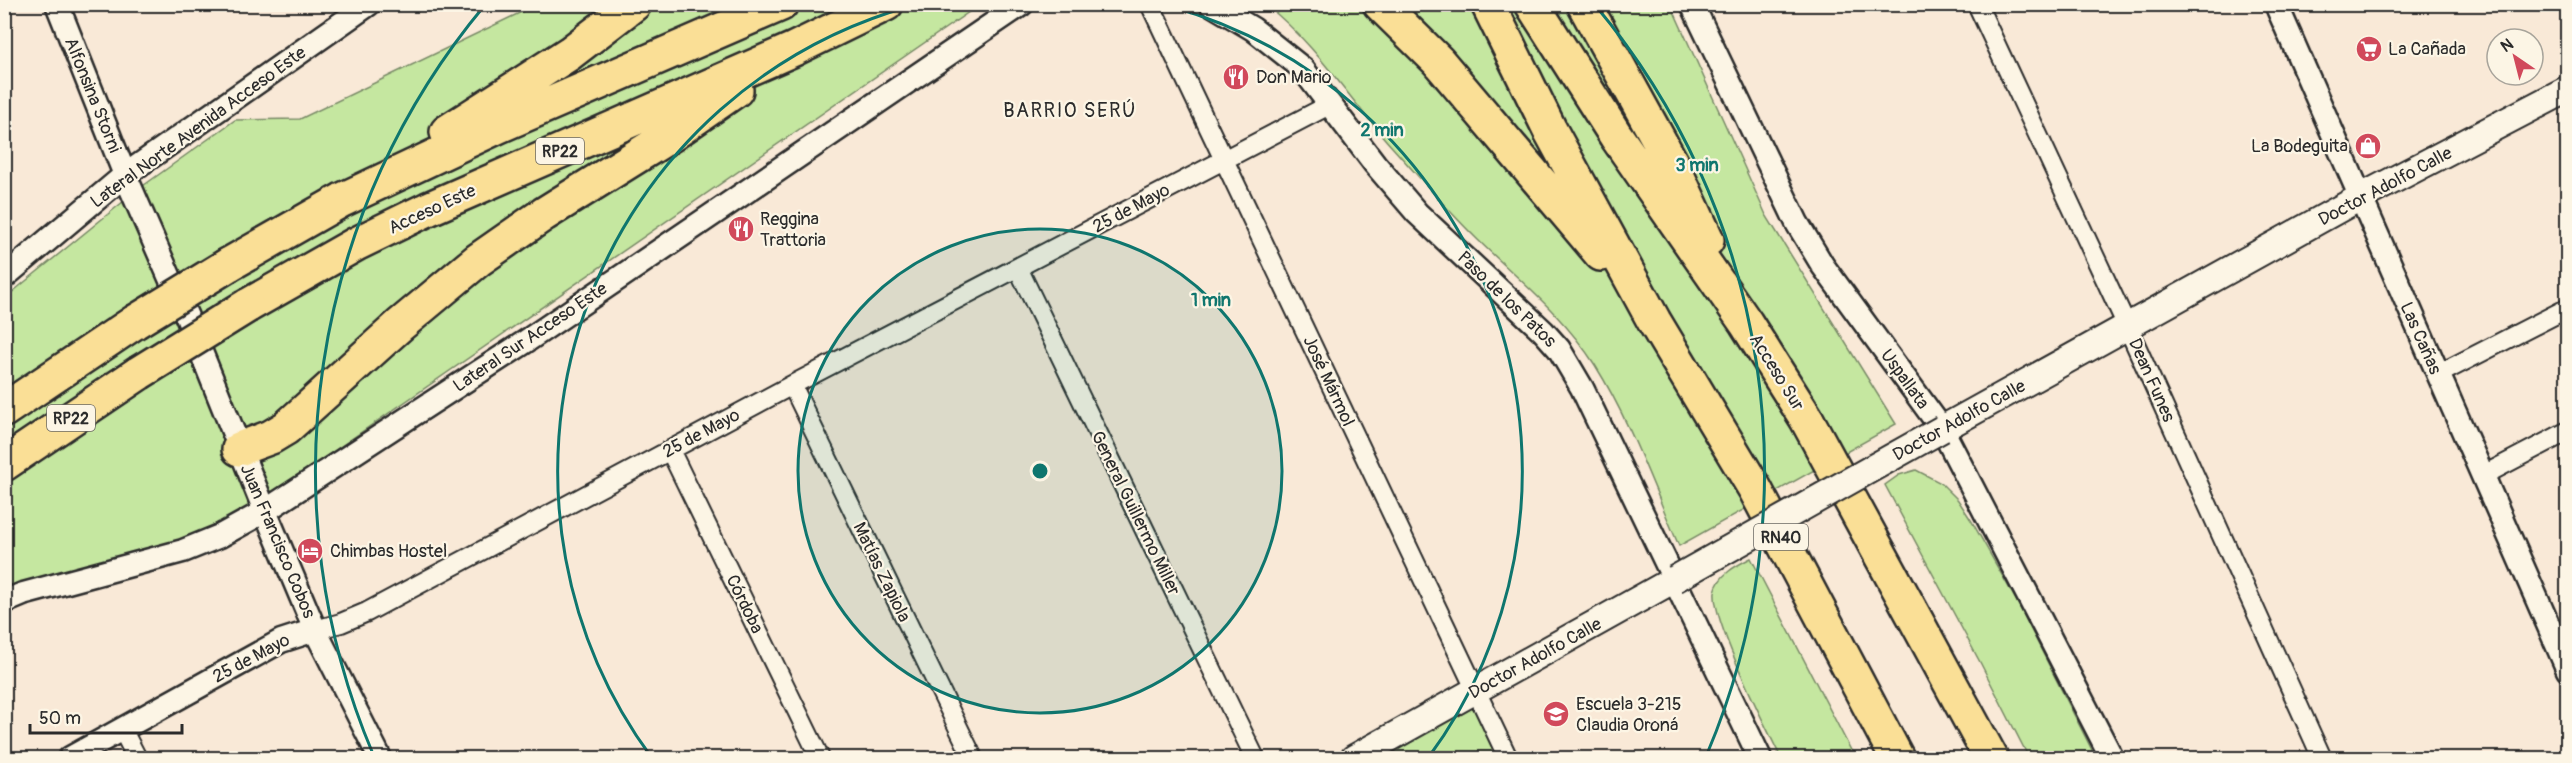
<svg xmlns="http://www.w3.org/2000/svg" width="2572" height="763" font-family="Pangolin,sans-serif">
<style>
.green{fill:#c5e7a0;stroke:#788966;stroke-width:1.5}
.lines{fill:none;stroke-linecap:round;stroke-linejoin:round}
.minor-casing{stroke:#2b2b2b;stroke-width:22}
.tertiary-casing{stroke:#2b2b2b;stroke-width:27}
.secondary-casing{stroke:#2b2b2b;stroke-width:30}
.motorway-casing{stroke:#2b2b2b;stroke-width:38}
.minor{stroke:#fcf5e5;stroke-width:18}
.tertiary{stroke:#fcf5e5;stroke-width:22}
.secondary{stroke:#fcf5e5;stroke-width:26}
.motorway{stroke:#fadf96;stroke-width:33}
.secondary-bridge-casing{stroke:#2b2b2b;stroke-width:30;stroke-linecap:butt}
.motorway-bridge-casing{stroke:#2b2b2b;stroke-width:38;stroke-linecap:butt}
.secondary-bridge{stroke:#fcf5e5;stroke-width:26}
.motorway-bridge{stroke:#fadf96;stroke-width:33}
.ring{fill:none;stroke:#0f766e;stroke-width:3}
.labels{text-anchor:middle;stroke-width:4.5;stroke-linejoin:round;paint-order:stroke}
.shield{fill:#fcf5e5;stroke:#6a6863;stroke-width:1.5}
.shield-label{font-size:16px;font-weight:bold;fill:#2b2b2b}
.poi-label{font-size:18px;fill:#2b2b2b;stroke:#fcf5e5;text-anchor:start}
.street-label{font-size:18px;fill:#2b2b2b;stroke:#fcf5e5}
.neighbourhood-label{font-size:20px;letter-spacing:1.5px;fill:#2b2b2b;stroke:#fcf5e5}
.centre{fill:#0f766e;stroke:#fcf5e5;stroke-width:3}
.ring-label{font-size:18px;text-anchor:middle;font-weight:bold;fill:#0f766e;stroke:#fcf5e5;stroke-width:4.5;stroke-linejoin:round;paint-order:stroke}
</style>
<rect width="100%" height="100%" fill="#f9e9d7"/>
<filter id="ink" filterUnits="userSpaceOnUse"><feTurbulence type="fractalNoise" baseFrequency=".0167" numOctaves="2"/><feDisplacementMap in="SourceGraphic" scale="12" xChannelSelector="R" yChannelSelector="G"/><feConvolveMatrix kernelMatrix="1 2 1 2 8 2 1 2 1" color-interpolation-filters="sRGB"/></filter>
<g filter="url(#ink)">
<path class="green" d="M536,5H979L266,498L177,545L5,592V298L140,188L235,120L300,119Z
M1266,5H1671L1766,215L1896,424L1679,546C1653,486 1630,421 1595,365C1564,316 1519,280 1478,240C1448,211 1420,178 1392,147C1349,99 1317,45 1266,5Z
M1916,470L1941,483L1958,500L1971,520L2017,602L2096,758H2029L1981,664L1885,485L1899,475Z
M1751,558L1855,758H1781C1766,727 1712,621 1715,592C1718,575 1737,565 1751,558Z
M1474,694L1505,758H1359Z"/>
<g class="lines">
<defs>
<path id="minor" d="M1150,4L1508,758
M1977,4L2128,328L2322,758
M1018,268L1255,758
M2437,375L2568,308
M792,385L973,758
M670,450L820,758
M2482,476L2568,431
M315,630L341,623L367,612L792,385L1331,104
M122,729L137,758"/>
<path id="tertiary" d="M57,4L125,175L187,317L265,511L315,630L380,758
M1211,4L1253,29L1302,68L1375,164L1417,213L1543,331L1559,349L1582,388L1760,758
M1692,4L1797,223L1823,266L1942,429L2112,758
M2276,4L2568,670
M4,277L125,175L369,4
M4,602L23,594L183,551L220,536L265,511L525,342L1022,4
M70,758L281,641L315,630"/>
<path id="secondary" d="M1942,429L2359,198L2568,89
M1354,758L1675,579"/>
<path id="motorway" d="M1380,4L1438,61L1601,254
M1488,4L1550,130L1654,321L1755,489L1897,758
M1532,4L1616,136L1746,323L1806,418L1991,758
M1584,4L1672,164L1707,240
M447,132L570,53L634,4
M228,265L342,200L499,126L781,4
M247,306L356,244L428,209L794,49L886,4
M4,410L135,322
M239,449L271,437L286,428L400,325L478,260L544,214L674,133L736,90
M4,464L139,373"/>
</defs>
<use href="#minor" class="minor-casing"/>
<use href="#tertiary" class="tertiary-casing"/>
<use href="#secondary" class="secondary-casing"/>
<use href="#motorway" class="motorway-casing"/>
<use href="#minor" class="minor"/>
<use href="#tertiary" class="tertiary"/>
<use href="#secondary" class="secondary"/>
<use href="#motorway" class="motorway"/>
<defs>
<path id="secondary-bridge" d="M1675,579L1942,429"/>
<path id="motorway-bridge" d="M135,322L228,265
M139,373L247,306"/>
</defs>
<use href="#secondary-bridge" class="secondary-bridge-casing"/>
<use href="#motorway-bridge" class="motorway-bridge-casing"/>
<use href="#secondary-bridge" class="secondary-bridge"/>
<use href="#motorway-bridge" class="motorway-bridge"/>
</g>
</g>
<circle cx="1040" cy="471" r="242" fill="#0f766e" fill-opacity=".12"/>
<g class="ring">
<circle cx="1040" cy="471" r="242"/>
<path d="M652 758A483 483 0 0 1 911 6M1169 6A483 483 0 0 1 1428 758"/>
<path d="M373 754A725 725 0 0 1 485 5M1595 5A725 725 0 0 1 1707 754"/>
</g>
<defs>
<symbol id="supermarket-disc" viewBox="-11 -11 22 22"><circle r="9.5" fill="#d1495b" stroke="#fcf5e5"/><path d="M-6-5.5h2.5l.6 2H6L4.5 2H-2.5L-4.4-4H-6ZM-1.5 3.2a1.3 1.3 0 1 0 .1 0ZM3 3.2a1.3 1.3 0 1 0 .1 0Z" fill="#fff"/></symbol>
<symbol id="restaurant-disc" viewBox="-11 -11 22 22"><circle r="9.5" fill="#d1495b" stroke="#fcf5e5"/><path d="M-5-6h1v4h1v-4h1v4h1v-4h1v5L-1.5 .5V6h-2V.5L-5-1ZM5-6V6H3V1.5H1.5Q1.5-4 5-6Z" fill="#fff"/></symbol>
<symbol id="shop-disc" viewBox="-11 -11 22 22"><circle r="9.5" fill="#d1495b" stroke="#fcf5e5"/><path d="M-5-2.5h2.3a2.7 3.5 0 0 1 5.4 0H5L5.5 6h-11ZM-1.5-2.5h3a1.5 2.3 0 0 0-3 0Z" fill="#fff"/></symbol>
<symbol id="hotel-disc" viewBox="-11 -11 22 22"><circle r="9.5" fill="#d1495b" stroke="#fcf5e5"/><path d="M-6-4.5h1.5V1H6V5H4.5V3h-9V5H-6ZM-4 0a1.8 1.8 0 1 1 3.6 0ZM.5 0V-2.5h3Q6-2.5 6 0Z" fill="#fff"/></symbol>
<symbol id="school-disc" viewBox="-11 -11 22 22"><circle r="9.5" fill="#d1495b" stroke="#fcf5e5"/><path d="M0-5L7-2L0 1L-7-2ZM-4 1L0 2.5L4 1V4Q0 6-4 4Z" fill="#fff"/></symbol>
</defs>
<g fill-rule="evenodd">
<use href="#supermarket-disc" x="2354" y="34" width="30" height="30"/>
<use href="#restaurant-disc" x="1221" y="62" width="30" height="30"/>
<use href="#shop-disc" x="2353" y="131" width="30" height="30"/>
<use href="#restaurant-disc" x="726" y="214" width="30" height="30"/>
<use href="#hotel-disc" x="295" y="536" width="30" height="30"/>
<use href="#school-disc" x="1541" y="699" width="30" height="30"/>
</g>
<g class="labels">
<g class="shield">
<rect x="536" y="138" width="48" height="26" rx="4.5"/>
<rect x="47" y="405" width="48" height="26" rx="4.5"/>
<rect x="1754" y="524" width="54" height="26" rx="4.5"/>
</g>
<g class="shield-label">
<text x="560" y="157">RP22</text>
<text x="71" y="424">RP22</text>
<text x="1781" y="543">RN40</text>
</g>
<g class="poi-label">
<text x="2388" y="55">La Cañada</text>
<text x="1256" y="83">Don Mario</text>
<text x="2348" y="152" text-anchor="end">La Bodeguita</text>
<text x="760" y="225">Reggina<tspan x="760" dy="21">Trattoria</tspan></text>
<text x="330" y="557">Chimbas Hostel</text>
<text x="1576" y="710">Escuela 3-215<tspan x="1576" dy="21">Claudia Oroná</tspan></text>
</g>
<g class="street-label">
<text transform="translate(93 95) rotate(68)" y="6">Alfonsina Storni</text>
<text transform="translate(198 127) rotate(-36)" y="6">Lateral Norte Avenida Acceso Este</text>
<text transform="translate(2385 186) rotate(-28)" y="6">Doctor Adolfo Calle</text>
<text transform="translate(1131 208) rotate(-28)" y="6">25 de Mayo</text>
<text transform="translate(432 209) rotate(-25)" y="6">Acceso Este</text>
<text transform="translate(1507 299) rotate(44)" y="6">Paso de los Patos</text>
<text transform="translate(530 337) rotate(-34)" y="6">Lateral Sur Acceso Este</text>
<text transform="translate(2421 338) rotate(66)" y="6">Las Cañas</text>
<text transform="translate(1777 372) rotate(58)" y="6">Acceso Sur</text>
<text transform="translate(1905 379) rotate(54)" y="6">Uspallata</text>
<text transform="translate(2152 380) rotate(66)" y="6">Dean Funes</text>
<text transform="translate(1329 381) rotate(65)" y="6">José Mármol</text>
<text transform="translate(1959 420) rotate(-29)" y="6">Doctor Adolfo Calle</text>
<text transform="translate(701 433) rotate(-28)" y="6">25 de Mayo</text>
<text transform="translate(1136 513) rotate(64)" y="6">General Guillermo Miller</text>
<text transform="translate(278 541) rotate(67)" y="6">Juan Francisco Cobos</text>
<text transform="translate(882 572) rotate(64)" y="6">Matías Zapiola</text>
<text transform="translate(745 604) rotate(64)" y="6">Córdoba</text>
<text transform="translate(251 658) rotate(-28)" y="6">25 de Mayo</text>
<text transform="translate(1535 658) rotate(-29)" y="6">Doctor Adolfo Calle</text>
</g>
<g class="neighbourhood-label">
<text x="1070" y="117">BARRIO SERÚ</text>
</g>
</g>
<circle cx="1040" cy="471" r="9" class="centre"/>
<g class="ring-label">
<text x="1382" y="136">2 min</text>
<text x="1697" y="171">3 min</text>
<text x="1211" y="306">1 min</text>
</g>
<rect width="2572" height="763" fill="none" stroke="#fcf5e5" stroke-width="24"/>
<rect x="12" y="12" width="2548" height="739" fill="none" stroke="#2b2b2b" stroke-width="2" filter="url(#ink)"/>
<g transform="translate(2515 57) rotate(325)"><circle r="28" fill="#fcf5e5" stroke="#a8a49b" stroke-width="1.5"/>
<path d="M0-4.5L10 22L0 15L-10 22Z" fill="#d1495b"/>
<text y="-9" font-size="16" font-weight="bold" text-anchor="middle" fill="#2b2b2b">N</text>
</g>
<path d="M30 724v9h152v-9" fill="none" stroke="#2b2b2b" stroke-width="3"/>
<text x="39" y="724" font-size="18" fill="#2b2b2b" stroke="#fcf5e5" stroke-width="4.5" paint-order="stroke">50 m</text>
</svg>
